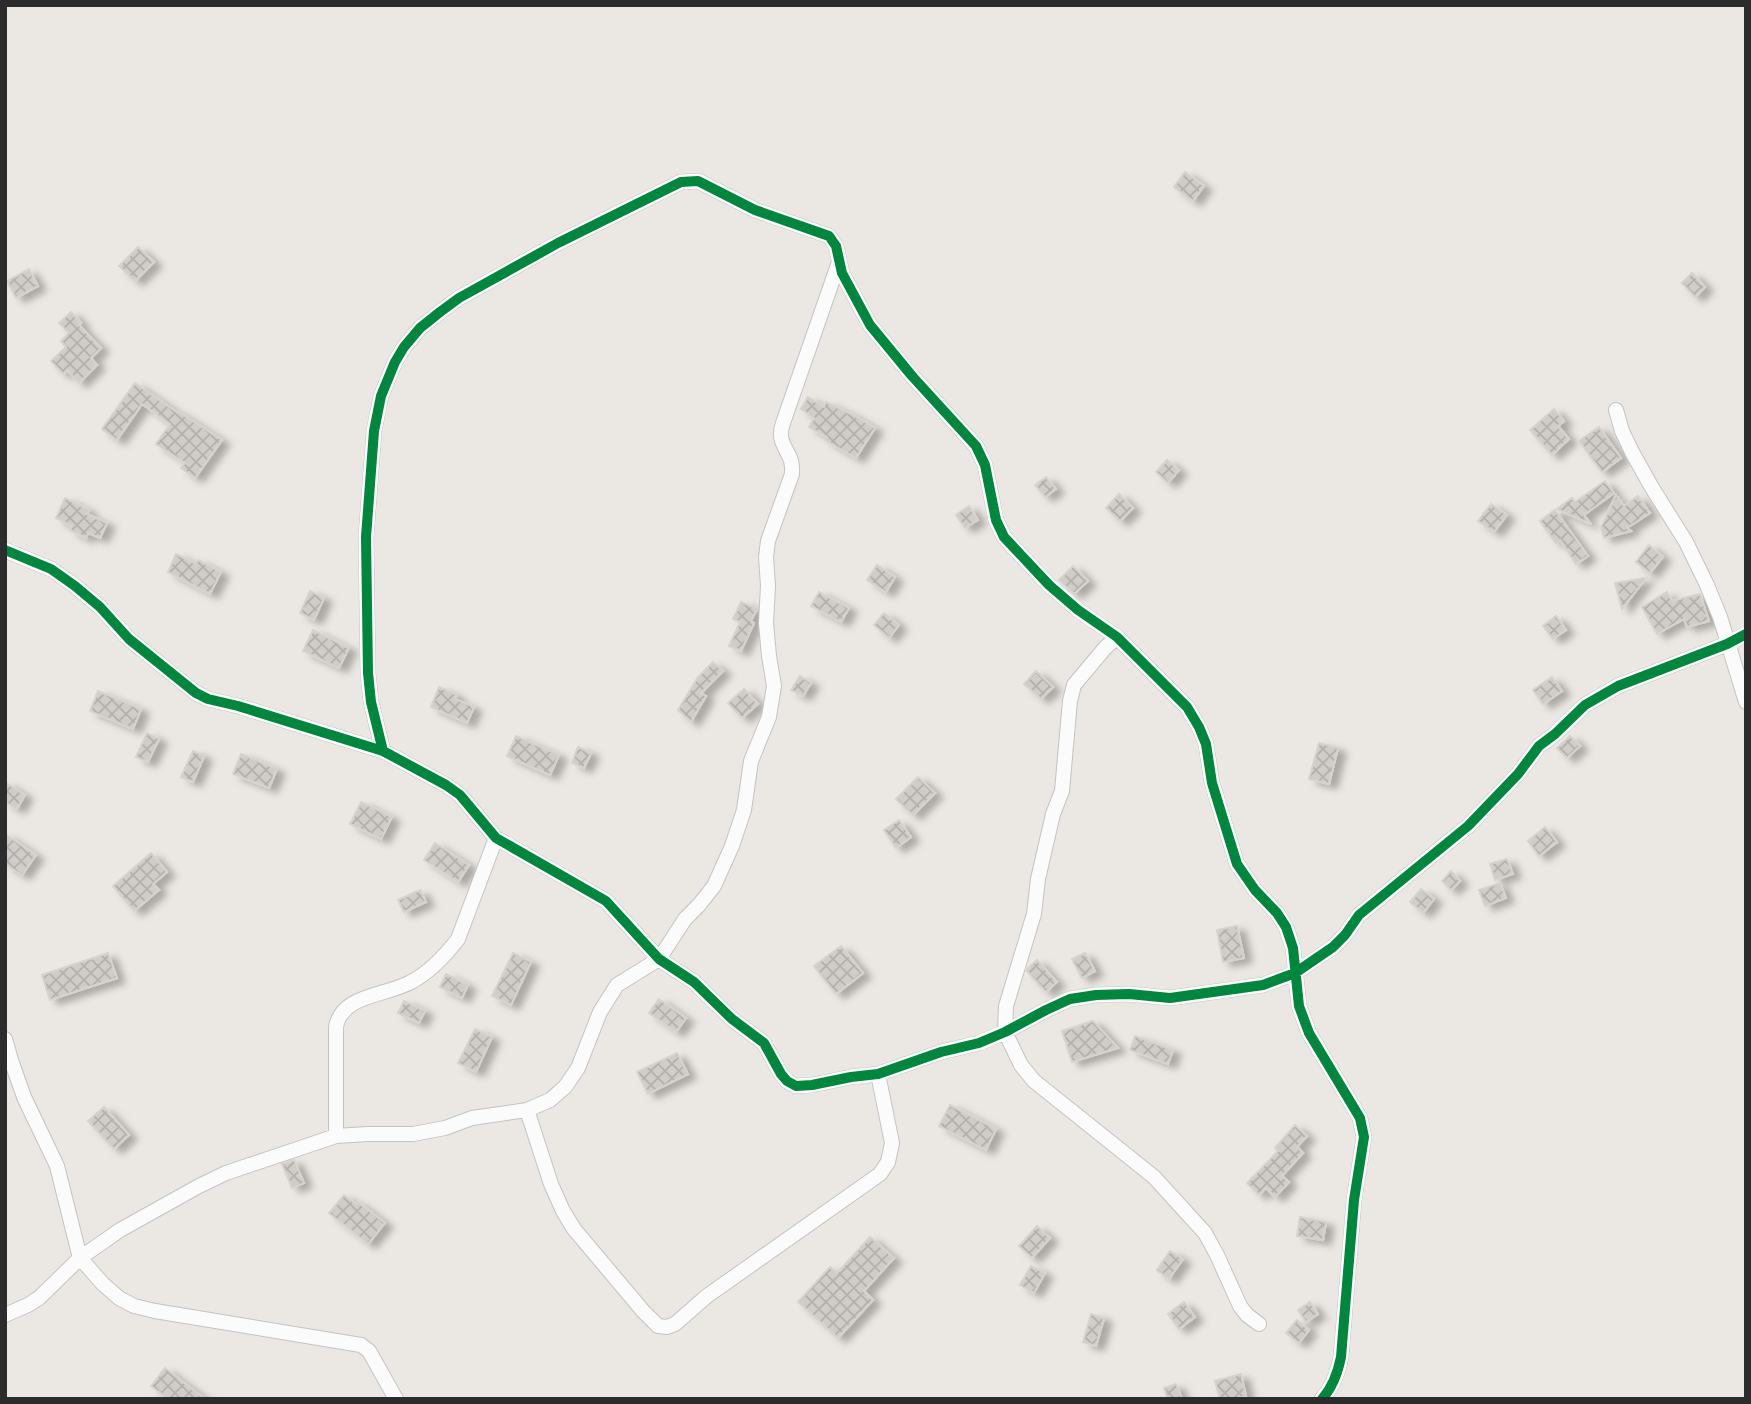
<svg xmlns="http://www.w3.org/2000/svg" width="1751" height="1404" font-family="Manrope,sans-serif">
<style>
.building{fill:url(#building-cross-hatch);stroke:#d6d3ce;stroke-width:2;filter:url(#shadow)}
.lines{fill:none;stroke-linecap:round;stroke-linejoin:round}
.street-casing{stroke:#c4c3c3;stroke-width:16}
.street{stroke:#fcfbfb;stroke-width:14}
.cycleway-casing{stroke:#fff;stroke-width:15}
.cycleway{stroke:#00873e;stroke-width:10}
</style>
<defs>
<pattern id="building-cross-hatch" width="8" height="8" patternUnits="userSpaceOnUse" patternTransform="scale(1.75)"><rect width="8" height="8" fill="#d0cdc9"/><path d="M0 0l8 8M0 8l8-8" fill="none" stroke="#b3b0ad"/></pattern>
<filter id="shadow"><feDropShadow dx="8" dy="4.5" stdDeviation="3.5" flood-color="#0004"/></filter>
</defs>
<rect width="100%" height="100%" fill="#ebe7e2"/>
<path class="building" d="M1185,172L1204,186L1193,201L1174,187Z
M138,247L154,262L135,281L119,266Z
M29,269L38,286L16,298L7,281Z
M1692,273L1705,287L1695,297L1682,283Z
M71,312L81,323L79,325L101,348L91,358L97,365L79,383L67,370L63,374L51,361L66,347L61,341L69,333L59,323Z
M135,383L178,413L179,412L222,440L195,478L181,468L185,463L156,444L170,424L142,404L117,440L102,429Z
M808,397L824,407L826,402L853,415L875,428L856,458L825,440L827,437L809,427L814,418L801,409Z
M1554,409L1564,421L1558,426L1569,439L1552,455L1530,430Z
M1599,427L1621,458L1602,472L1579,441Z
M1167,460L1179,470L1168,483L1156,472Z
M1046,477L1056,489L1045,497L1035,485Z
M1605,481L1614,493L1584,515L1591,524L1557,509L1572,498L1575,502Z
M1119,494L1133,508L1120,521L1106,508Z
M1616,495L1624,506L1638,496L1650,513L1627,528L1631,531L1604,538L1601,527Z
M65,498L89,510L87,514L107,523L100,538L88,533L86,538L70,530L72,526L56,518Z
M1491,504L1507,515L1494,532L1478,521Z
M969,506L978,520L965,528L956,515Z
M1555,510L1588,556L1576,564L1560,540L1556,543L1540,521Z
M1649,545L1663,557L1650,573L1636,562Z
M176,554L196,564L198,560L221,572L210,594L168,572Z
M877,565L895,577L886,592L867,580Z
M1073,566L1088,581L1074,594L1059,580Z
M1646,578L1622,609L1615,583Z
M310,591L324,598L314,620L300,613Z
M819,592L849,608L841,622L811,606Z
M1667,592L1672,601L1700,594L1709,621L1687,627L1684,619L1657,634L1642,607Z
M741,602L757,609L751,621L754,623L741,651L729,646L740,622L733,619Z
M884,613L899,625L889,638L874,625Z
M1556,616L1566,630L1553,639L1543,626Z
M313,630L349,648L339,668L303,651Z
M713,662L723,671L701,693L706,696L691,722L678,710L698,677Z
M1036,671L1053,687L1041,699L1024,684Z
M800,676L811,683L803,696L791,690Z
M1552,677L1562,691L1543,704L1533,690Z
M439,687L457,695L455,699L474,707L467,723L431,707Z
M744,689L758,704L742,718L728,703Z
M98,691L141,709L133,729L90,711Z
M147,733L159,739L148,762L136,757Z
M516,736L559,755L550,775L507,756Z
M1570,736L1580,746L1567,758L1557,748Z
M1319,743L1338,748L1329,784L1309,779Z
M578,747L591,753L584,768L572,763Z
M193,751L204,756L193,782L181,777Z
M241,754L277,769L269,788L233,774Z
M918,777L935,793L913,815L896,799Z
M5,782L25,795L17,809L5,802Z
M361,802L392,817L381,839L350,824Z
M899,820L911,837L896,848L884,830Z
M1545,827L1557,842L1539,856L1528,841Z
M5,834L36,855L22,875L5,864Z
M435,843L469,865L458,882L424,860Z
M151,853L167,872L153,884L159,890L134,911L113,886Z
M1507,859L1513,874L1495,880L1490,864Z
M1451,871L1460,881L1451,890L1442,881Z
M1500,883L1506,898L1485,906L1479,890Z
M1421,889L1434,899L1423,913L1410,902Z
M420,890L426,902L404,912L398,900Z
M1237,926L1244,958L1223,962L1217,930Z
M841,946L863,973L836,994L814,966Z
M108,953L117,978L50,1000L42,975Z
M513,953L531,962L511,1005L492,996Z
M1085,953L1095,971L1082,978L1072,959Z
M1037,960L1057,982L1046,992L1027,971L1028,968Z
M446,974L468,985L462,998L440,987Z
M659,999L686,1018L676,1032L649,1013Z
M404,1001L425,1011L419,1023L398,1013Z
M1093,1021L1118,1048L1072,1062L1062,1031Z
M475,1029L492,1037L476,1072L458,1063Z
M1135,1036L1173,1050L1168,1064L1130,1050Z
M677,1053L688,1074L648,1094L637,1072Z
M950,1105L996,1129L986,1150L939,1126Z
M104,1107L129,1135L114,1149L88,1121Z
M1295,1125L1307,1136L1297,1147L1303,1153L1282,1176L1289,1182L1275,1197L1266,1188L1259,1195L1247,1183L1278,1151L1275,1148Z
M294,1160L304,1183L292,1188L282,1164Z
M344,1195L356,1204L358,1202L385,1223L368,1244L329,1213Z
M1300,1217L1326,1222L1323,1240L1297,1236Z
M1037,1226L1050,1238L1032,1258L1019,1246Z
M870,1237L894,1258L864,1291L873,1300L838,1338L798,1302L830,1267L837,1273Z
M1170,1251L1183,1259L1169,1279L1157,1270Z
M1031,1266L1045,1273L1034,1293L1020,1285Z
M1184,1302L1195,1317L1179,1329L1168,1314Z
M1310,1302L1318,1314L1306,1322L1298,1310Z
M1091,1314L1104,1318L1096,1346L1083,1342Z
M1297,1320L1309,1330L1299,1343L1286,1333Z
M165,1368L205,1399H168L151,1386Z
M1241,1374L1246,1396L1236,1399H1220L1215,1381Z
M1176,1384L1182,1399H1168L1164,1388Z"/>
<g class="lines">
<defs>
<path id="street" d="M1616,410L1622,431L1632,452L1651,486L1686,542L1707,585L1720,617L1746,702
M5,550L51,569L75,586L100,607L129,639L196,693L208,699L238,706L383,751L446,785L460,795L496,838L606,901L659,959L694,982L732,1019L764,1043L781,1074L787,1081L796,1086L812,1085L851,1077L878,1074L941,1052L979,1043L1005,1032L1046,1010L1070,999L1096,995L1129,994L1170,998L1263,985L1295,973L1333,947L1345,935L1359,915L1468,826L1518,774L1539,746L1555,734L1585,705L1618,686L1727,644L1746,634
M1117,637L1105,648L1074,685L1070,701L1062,791L1053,814L1038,879L1034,914L1006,1006L1005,1032L1021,1065L1034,1081L1154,1177L1205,1233L1217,1255L1240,1306L1247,1315L1259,1324
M383,751L371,702L368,673L366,537L374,431L381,396L395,362L404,347L420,328L440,312L459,298L558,243L681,182L698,181L755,210L829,236L836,246L842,273L870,325L912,376L976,446L985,465L996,520L1004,537L1049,585L1078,610L1117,637L1187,707L1199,727L1206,744L1212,783L1237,864L1255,890L1277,913L1286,927L1293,948L1299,1006L1309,1033L1360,1118L1364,1137L1354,1200L1341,1357C1338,1372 1332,1388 1322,1399
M5,1039L11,1060L24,1097L57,1166L80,1258L103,1284L119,1298L134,1306L155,1311L361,1345L369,1351L396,1399
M527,1110L551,1184L563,1211L574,1229L643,1311L658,1326L667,1327L675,1324L707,1296L880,1174L888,1162L892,1143L878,1074
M336,1136V1027C342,994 386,996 411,982C430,972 445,956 458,939L496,838
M5,1315L28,1305L39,1298L80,1258L120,1230L199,1186L226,1173L336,1136L368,1134H413L445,1128L472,1118L527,1110L550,1100L565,1087L578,1068L600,1012L617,985L659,959L685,919L699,905L714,886L732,846L744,810L751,761L769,717L774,686L769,656L766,623L768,586L766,557L768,541L792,474C793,456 787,455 782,441C780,435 781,429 783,423L839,262"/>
</defs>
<use href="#street" class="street-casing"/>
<use href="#street" class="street"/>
<defs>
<path id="cycleway" d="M5,550L51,569L75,586L100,607L129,639L196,693L208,699L238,706L383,751L446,785L460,795L496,838L606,901L659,959L694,982L732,1019L764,1043L781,1074L787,1081L796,1086L812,1085L851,1077L878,1074L941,1052L979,1043L1005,1032L1046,1010L1070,999L1096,995L1129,994L1170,998L1263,985L1295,973L1333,947L1345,935L1359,915L1468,826L1518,774L1539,746L1555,734L1585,705L1618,686L1727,644L1746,634
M383,751L371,702L368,673L366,537L374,431L381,396L395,362L404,347L420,328L440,312L459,298L558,243L681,182L698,181L755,210L829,236L836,246L842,273L870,325L912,376L976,446L985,465L996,520L1004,537L1049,585L1078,610L1117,637L1187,707L1199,727L1206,744L1212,783L1237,864L1255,890L1277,913L1286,927L1293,948L1299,1006L1309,1033L1360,1118L1364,1137L1354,1200L1341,1357C1338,1372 1332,1388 1322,1399"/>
</defs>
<use href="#cycleway" class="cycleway-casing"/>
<use href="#cycleway" class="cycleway"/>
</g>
<rect width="1751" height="1404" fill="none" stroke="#2c2c2c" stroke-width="14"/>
</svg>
